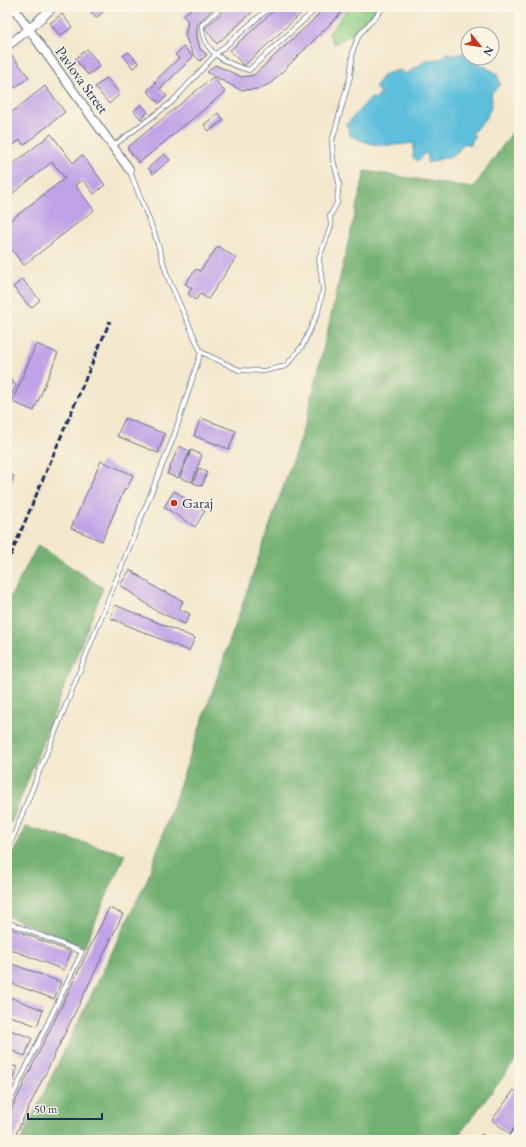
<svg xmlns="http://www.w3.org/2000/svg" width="526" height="1147" font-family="'EB Garamond',serif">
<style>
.green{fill:#8fce84;stroke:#557e71}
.forest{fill:#73b172;stroke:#477068}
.water{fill:#5dbfdb;stroke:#3c779c}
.building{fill:#c0a3e6}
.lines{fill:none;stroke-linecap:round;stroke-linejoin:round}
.lane-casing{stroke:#677085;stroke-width:5.5}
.street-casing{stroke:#677085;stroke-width:10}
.lane{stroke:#fff;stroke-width:4}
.street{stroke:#fff;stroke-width:8}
.rail{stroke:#1b2f5e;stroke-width:3;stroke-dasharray:6 3;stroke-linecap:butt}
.poi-dot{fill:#c8321e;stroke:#fcf5e5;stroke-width:1.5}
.labels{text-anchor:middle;stroke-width:3;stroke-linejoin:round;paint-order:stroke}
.street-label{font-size:15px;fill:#1b2f5e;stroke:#fcf5e5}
.poi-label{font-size:15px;fill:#1b2f5e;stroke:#fcf5e5;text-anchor:start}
</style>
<rect width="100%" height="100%" fill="#fcf5e5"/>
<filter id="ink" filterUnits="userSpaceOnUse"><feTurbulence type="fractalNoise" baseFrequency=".025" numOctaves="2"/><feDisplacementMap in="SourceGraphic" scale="8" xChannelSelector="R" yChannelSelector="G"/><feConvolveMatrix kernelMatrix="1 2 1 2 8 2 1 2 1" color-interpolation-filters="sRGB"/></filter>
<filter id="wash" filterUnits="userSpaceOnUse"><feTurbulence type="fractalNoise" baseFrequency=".012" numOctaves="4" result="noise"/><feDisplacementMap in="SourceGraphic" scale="16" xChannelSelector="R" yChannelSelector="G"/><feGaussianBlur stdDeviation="0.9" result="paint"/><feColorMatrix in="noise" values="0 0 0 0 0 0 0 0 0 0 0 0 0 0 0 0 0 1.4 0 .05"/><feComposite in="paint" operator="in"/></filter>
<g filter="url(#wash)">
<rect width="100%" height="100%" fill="#f3e8ce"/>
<path class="green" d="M349,7H378L357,32L334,44L329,33Z"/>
<path class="forest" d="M519,123V1056L455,1140H21L147,880L307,418L365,171L473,188Z
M38,545L103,588L11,823L7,820V603Z
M26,827L125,854L84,947L7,916V868Z"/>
<path class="water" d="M449,52L453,56L462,53L497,74L500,85L491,94C495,110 483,122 472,133L475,136L470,145L464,143L455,155L427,163L428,155L424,153L419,161L413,158L414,143C387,146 375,148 350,135L347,124L371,97L376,100L381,92L375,88L383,75L399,70L406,74L427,60L441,59Z"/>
<g id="blocks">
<path class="building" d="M87,7H99L103,12L96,18Z
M193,7H214L197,25V37L200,49L207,55L200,61L193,54L185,36L188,21L183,16Z
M228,7H258L217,44L205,28Z
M278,7H308L244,66L230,50Z
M325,7H347L271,83L259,89L240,90L207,72L215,65L242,77L254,75L312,21Z
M62,14L72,27L60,36L50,23Z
M184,47L193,57L160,89L167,96L159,103L147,91L156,83L154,82L179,58L175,55Z
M87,49L100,66L88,75L75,59Z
M129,52L139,64L133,68L123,56Z
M12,56L29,77L15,88L7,79V60Z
M213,77L225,92L139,163L127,148Z
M107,78L120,94L109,104L95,87Z
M45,86L65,112L24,145L20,140L7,150V127L8,126L7,116Z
M141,104L148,112L141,119L134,111Z
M218,113L224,120L209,131L204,125Z
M51,134L73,163L82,155L105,185L94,194L83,180L75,185L94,210L24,265L7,244V223L65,178L52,162L7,198V169Z
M164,154L170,160L153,174L148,168Z
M218,246L236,258L208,299L200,294L196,300L188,294L192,288L185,284L196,269L200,271Z
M22,279L40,300L31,308L13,287Z
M36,344L58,353L34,411L12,402Z
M7,376L16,385L9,401L12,403L7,409Z
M125,418L165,434L158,453L117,436Z
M201,418L236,431L229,449L194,436Z
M179,446L190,451L178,478L167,474Z
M191,450L202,455L192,482L180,478Z
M101,461L133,475L127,489L125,488L102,541L71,528Z
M199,468L207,472L202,486L193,483Z
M7,473L14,476L7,491Z
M174,491L205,511L195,527L164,507Z
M130,570L164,593V591L183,601L179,609L190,614L185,624L155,610L120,585Z
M115,605L195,638L189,651L110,618Z
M109,908L123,914L13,1140H7V1118Z
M7,927L71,952L64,970L7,948Z
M7,962L61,982L54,999L7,982Z
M7,996L43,1010L37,1026L7,1015Z
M7,1029L32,1038L25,1056L7,1049Z
M7,1064L17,1067L11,1084L7,1082Z
M514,1090L519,1094V1122L510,1134L492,1120Z
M482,1134L490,1140H477Z"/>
</g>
</g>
<g filter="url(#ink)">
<use href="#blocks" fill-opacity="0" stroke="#677085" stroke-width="1"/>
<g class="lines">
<defs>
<path id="lane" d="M221,7L202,25C201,51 226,64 249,70L318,7
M113,146L172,102L216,54L270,7
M201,352L239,370L264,371L286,366L303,345L318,312L323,290L319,258L331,226L330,216L337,203L339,182L333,160L332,141L350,77L353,50L359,35L384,7
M7,852L174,436L201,352L168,278L155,235L129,169
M7,922L82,952L7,1107
M509,1140L519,1127"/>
<path id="street" d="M13,7L129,169
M7,46L28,30L53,7"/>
</defs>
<use href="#lane" class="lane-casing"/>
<use href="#street" class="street-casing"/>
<use href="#lane" class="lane"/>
<use href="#street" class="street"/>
<path class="rail" d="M7,564L110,321"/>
</g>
</g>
<circle class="poi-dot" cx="174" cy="503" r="4"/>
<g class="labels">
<g class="street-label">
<text transform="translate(82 80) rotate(54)" y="5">Pavlova Street</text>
</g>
<g class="poi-label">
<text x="182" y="508">Garaj</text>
</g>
</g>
<rect width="526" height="1147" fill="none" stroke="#fcf5e5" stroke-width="24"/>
<g transform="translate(480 46) rotate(120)"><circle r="19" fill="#fcf5e5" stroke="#a2a6af"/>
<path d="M0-3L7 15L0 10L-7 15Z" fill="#c8321e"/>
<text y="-6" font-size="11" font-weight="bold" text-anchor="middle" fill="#1b2f5e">N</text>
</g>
<path d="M28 1113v6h74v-6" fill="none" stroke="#1b2f5e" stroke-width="2"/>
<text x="34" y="1113" font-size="12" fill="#1b2f5e" stroke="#fcf5e5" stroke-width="3" paint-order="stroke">50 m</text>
</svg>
